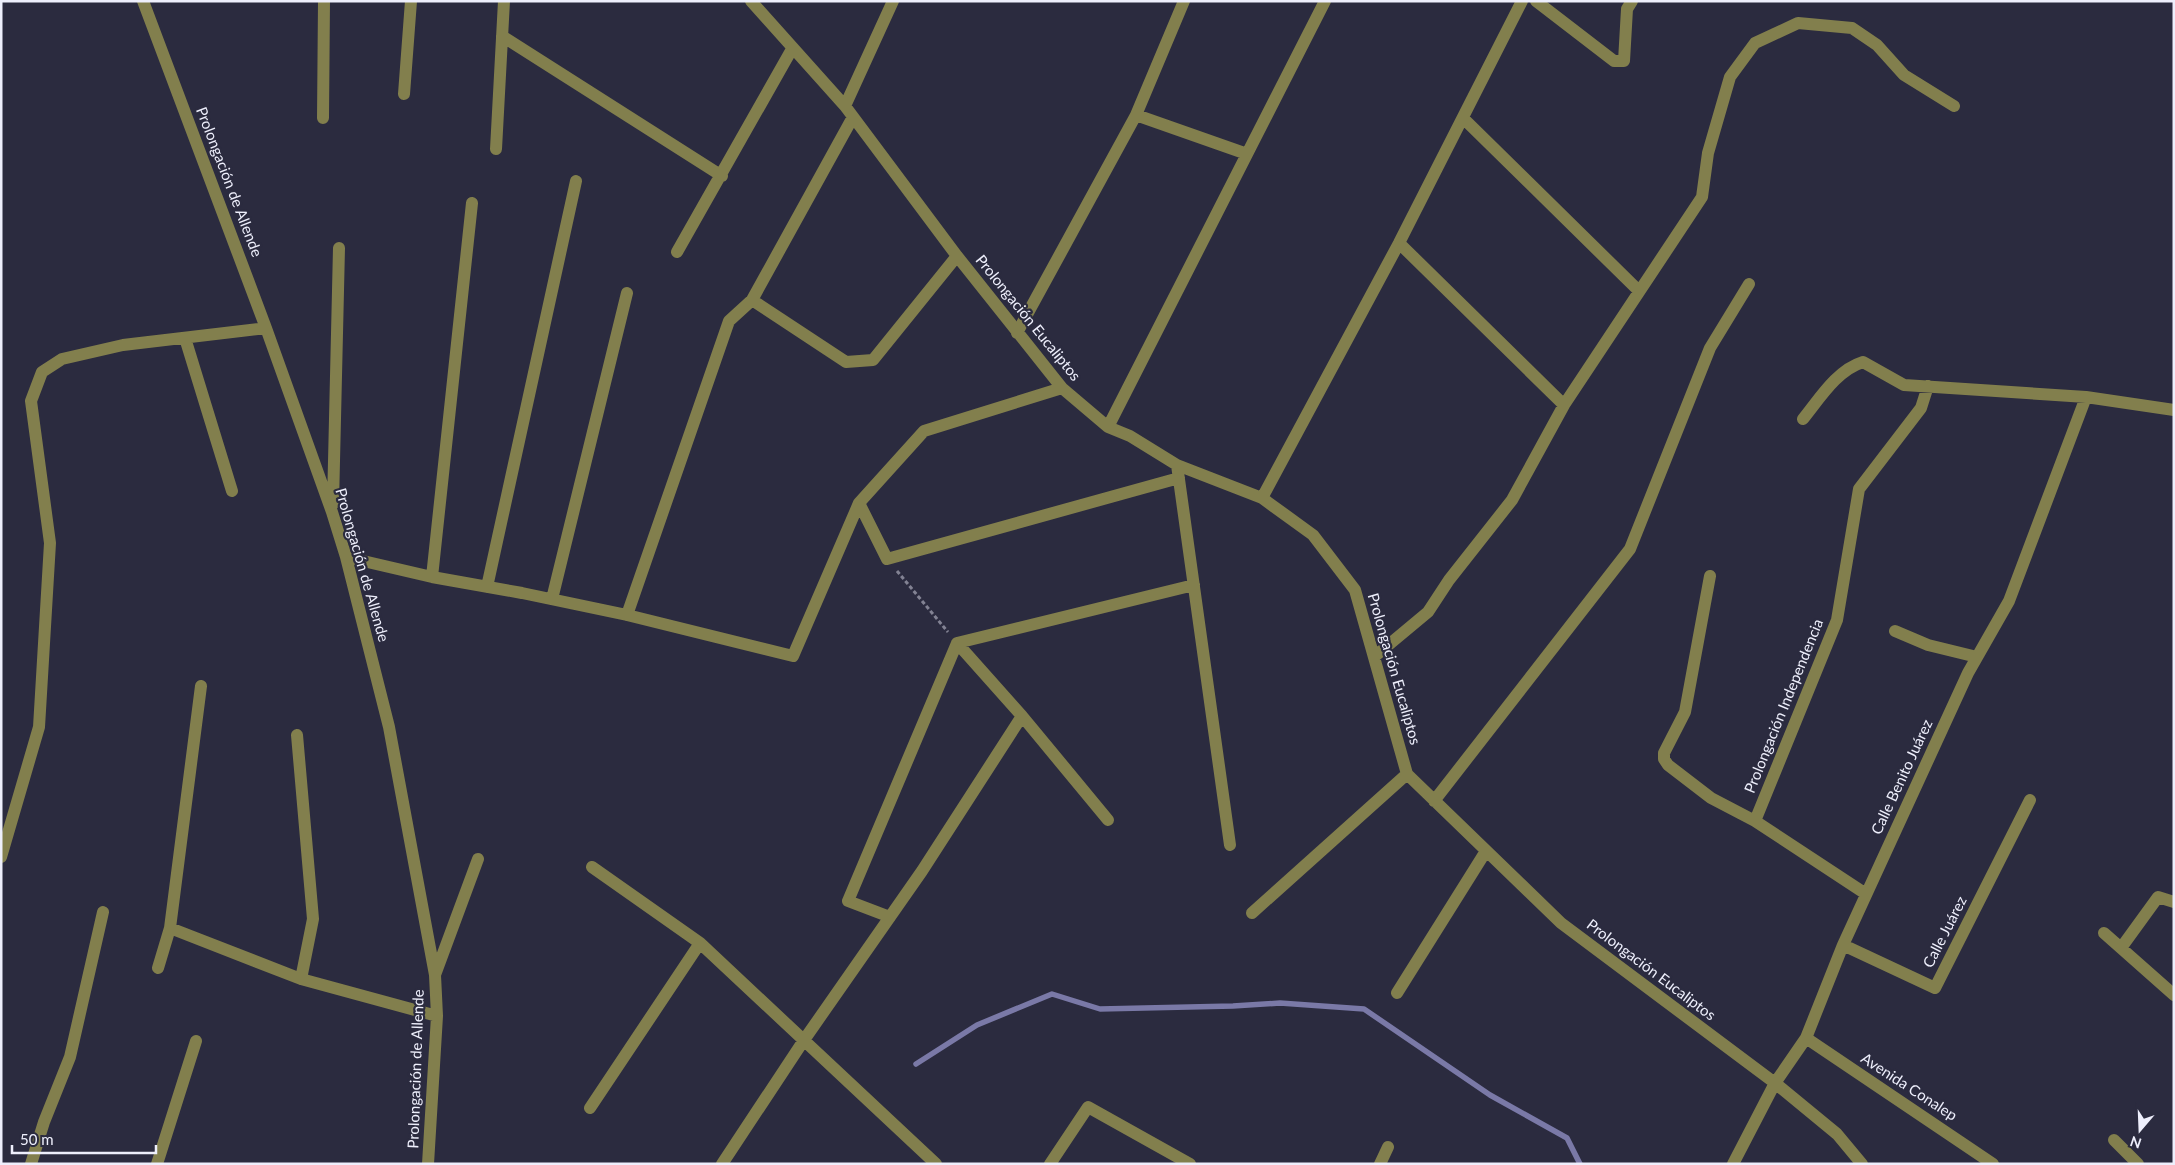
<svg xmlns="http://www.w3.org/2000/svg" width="2175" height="1165" font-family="Lato,sans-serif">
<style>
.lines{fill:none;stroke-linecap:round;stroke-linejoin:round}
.stream{stroke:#7a79a7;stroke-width:5.5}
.path{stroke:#828293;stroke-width:3;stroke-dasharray:4 2.5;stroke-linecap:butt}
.minor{stroke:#827f4d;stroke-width:12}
.labels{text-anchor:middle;stroke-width:4.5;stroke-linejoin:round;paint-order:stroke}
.street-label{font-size:15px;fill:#eeeffc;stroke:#2b2b3f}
</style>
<rect width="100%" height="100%" fill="#2b2b3f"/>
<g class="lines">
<path class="stream" d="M916,1064L977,1025L1052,994L1100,1009L1233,1006L1280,1003L1364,1009L1490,1095L1567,1138L1580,1164"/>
<path class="path" d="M897,571L948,632"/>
<path class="minor" d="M143,1L266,328L332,512L346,557L389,727L435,975L437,1016L428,1164
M751,1L845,106L957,256L1062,388L1108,427L1130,436L1177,465L1262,498L1313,535L1355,590L1407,774L1561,923L1775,1083L1837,1134L1862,1164
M1536,1L1614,61H1624L1627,9L1632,1
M502,36L722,176
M404,94L411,1
M845,106L893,1
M1136,115L1247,154
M323,118L324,1
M1463,118L1639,291
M496,149L504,1
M1399,243L1564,405
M677,252L792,49
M752,300L853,117
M1017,333L1136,115L1184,1
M185,338L232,491
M1803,419C1820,398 1837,370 1863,362L1904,385L2086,397L2174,410
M1108,427L1325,1
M1177,465L1230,845
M1262,498L1399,243L1522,1
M859,503L887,559L1179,478
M333,504L339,248
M346,557L432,577L522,593L627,615L793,656L859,503L924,431L1062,388
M1710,576L1685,712L1664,753V759L1668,765L1711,798L1755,821L1866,894
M432,577L472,203
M487,587L576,181
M552,599L627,293
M627,615L729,321L752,300L846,362L873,360L957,256
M1895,631L1928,645L1977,657
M957,643L1194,585
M957,643L1022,716L1108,820
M1374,657L1428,612L1449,580L1512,500L1564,405L1702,197L1708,153L1730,77L1755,43L1798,23L1852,28L1877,45L1904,75L1954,106
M297,735L313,919L301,979
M1434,801L1630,549L1710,348L1749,284
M1755,821L1837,620L1859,489L1921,408L1928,386
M1,857L39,727L50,543L31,401L42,372L62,359L123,345L266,328
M592,867L700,943L936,1164
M1252,913L1407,774
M890,917L848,901L957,643
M170,928L301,979L437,1016
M2104,933L2174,995
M1843,945L1935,988L2030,800
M2121,948L2158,897L2174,902
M158,968L170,928L201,686
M435,975L478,859
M1397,993L1486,851
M1806,1038L1993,1164
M590,1108L700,943
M2114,1140L2138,1164
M31,1164L44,1122L70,1057L103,912
M157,1164L196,1041
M722,1164L804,1040L922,871L1022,716
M1050,1164L1088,1107L1190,1164
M1380,1164L1388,1147
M1733,1164L1775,1083L1806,1038L1843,945L1968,673L2009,601L2086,397"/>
</g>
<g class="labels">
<g class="street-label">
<text transform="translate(229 182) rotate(69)" y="5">Prolongación de Allende</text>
<text transform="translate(1028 318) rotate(51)" y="5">Prolongación Eucaliptos</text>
<text transform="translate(362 565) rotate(74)" y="5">Prolongación de Allende</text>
<text transform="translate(1394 669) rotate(74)" y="5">Prolongación Eucaliptos</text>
<text transform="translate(1784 706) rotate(-68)" y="5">Prolongación Independencia</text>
<text transform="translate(1902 777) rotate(-65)" y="5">Calle Benito Juárez</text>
<text transform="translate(1945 932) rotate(-63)" y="5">Calle Juárez</text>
<text transform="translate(1651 970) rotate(37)" y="5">Prolongación Eucaliptos</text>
<text transform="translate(416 1069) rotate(-88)" y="5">Prolongación de Allende</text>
<text transform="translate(1909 1087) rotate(33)" y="5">Avenida Conalep</text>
</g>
</g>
<rect width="2175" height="1165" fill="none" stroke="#eeeffc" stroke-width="5"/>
<g transform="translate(2140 1130) rotate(199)" stroke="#2b2b3f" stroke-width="4" paint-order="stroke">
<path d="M0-4L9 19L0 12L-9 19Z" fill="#eeeffc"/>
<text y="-8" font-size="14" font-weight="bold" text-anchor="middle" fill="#eeeffc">N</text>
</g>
<path d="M12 1145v8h144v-8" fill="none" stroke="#eeeffc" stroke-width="2.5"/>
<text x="20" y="1145" font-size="15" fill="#eeeffc" stroke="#2b2b3f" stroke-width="4" paint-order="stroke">50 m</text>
</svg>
